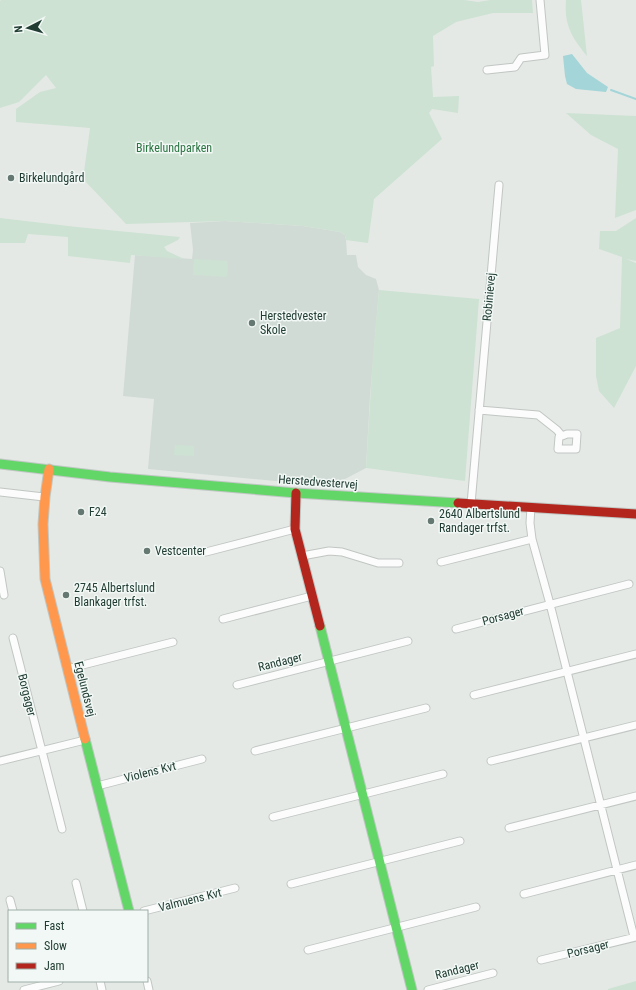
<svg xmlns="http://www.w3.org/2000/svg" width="636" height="990" font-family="'Roboto Condensed',sans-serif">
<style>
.built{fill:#d1dbd6}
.green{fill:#cde2d2}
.water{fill:#a4d5d8}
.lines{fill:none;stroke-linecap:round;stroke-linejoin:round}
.stream{stroke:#a4d5d8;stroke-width:2}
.street-casing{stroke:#c1c6c3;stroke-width:9}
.fast-casing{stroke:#c0c7c3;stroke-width:11}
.slow-casing{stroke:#c0c7c3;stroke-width:11}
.jam-casing{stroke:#c0c7c3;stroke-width:11}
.street{stroke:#fbfcfb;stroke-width:7}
.fast{stroke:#63d668;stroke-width:9}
.slow{stroke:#ff974d;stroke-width:9}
.jam{stroke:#b3261e;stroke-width:9}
.poi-dot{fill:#657972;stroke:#f2f8f5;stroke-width:1.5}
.labels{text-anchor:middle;stroke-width:3;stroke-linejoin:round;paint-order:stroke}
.park-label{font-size:12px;fill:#2b7442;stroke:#f2f8f5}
.poi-label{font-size:12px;fill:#213d33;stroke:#f2f8f5;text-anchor:start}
.street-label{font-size:12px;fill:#213d33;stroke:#f2f8f5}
</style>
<rect width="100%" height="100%" fill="#e4e9e6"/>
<path class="built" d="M225,221L303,226L340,232L345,235L346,240L347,255H356L358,267L366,275L376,279L379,290L370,397L366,468L345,479L337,481L328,486L148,469L154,399L123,396L135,255L192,259L193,250L190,223Z"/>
<path class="green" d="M1,0H464L478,2L490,0H532L533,13H493L456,22L433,36L434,66L431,67L433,97L459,96L458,113L432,109L429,113L442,139L374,199L368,243L346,240L345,235L340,232L303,226L225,221L126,224L83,179L90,128L16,122V109L40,92L56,88L46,75L19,102L0,108V1Z
M566,0H581L587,56C572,37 564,26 566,0Z
M566,113L636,116V210L615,218L618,149L591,135Z
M0,218L77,227L180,237L178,240L164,247L167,251L184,259L131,255L130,263L68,256V237L28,234L25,243H0Z
M636,218V261L626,259L636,263V366L614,408L599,391L596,376V338L620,328L622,257L599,249L600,231H616Z
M194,259L228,261L227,277L193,275Z
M379,290L479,299L465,481L366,468L373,355Z
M175,445L194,446V456L174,455Z
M636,981V990H608V989Z"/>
<path class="water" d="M572,54L587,73L608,87L606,92L576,89L567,84L565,76L563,56Z"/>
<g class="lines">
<path class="stream" d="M611,90L636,99"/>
<defs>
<path id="street" d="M487,70L515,67L521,58L545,55L540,0
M479,410L538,415L557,430L562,436L559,437L558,449H576L577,434H567L562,436
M0,492L44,497
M471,504L499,185
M531,507L530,523L532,539L550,604L634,937
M206,552L295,529
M302,556L329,551L342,552L378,563H399
M441,562L532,539
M0,571L4,595
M223,619L312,596
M456,629L629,584
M13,638L62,829
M67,669L173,642
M237,685L408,641
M474,695L636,654
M255,751L426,708
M0,761L85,740
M491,761L636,725
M97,786L202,759
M273,817L443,774
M509,828L636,796
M76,883L83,911
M291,884L460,841
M524,894L636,865
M10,900L13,911
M144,911L235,888
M308,950L476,907
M541,960L636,937
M100,981L102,990
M147,981L149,990
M24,990L59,981
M428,990L493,973"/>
<path id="fast" d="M0,464L110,477L296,493L458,503
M320,626L412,990
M85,739L129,911"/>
<path id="slow" d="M49,469L45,497L43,524L45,579L85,739"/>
<path id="jam" d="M296,493L295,529L320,626
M458,503L636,514"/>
</defs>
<use href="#street" class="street-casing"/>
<use href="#fast" class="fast-casing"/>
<use href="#slow" class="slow-casing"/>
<use href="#jam" class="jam-casing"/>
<use href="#street" class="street"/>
<use href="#fast" class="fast"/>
<use href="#slow" class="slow"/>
<use href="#jam" class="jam"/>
</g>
<g class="poi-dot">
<circle cx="11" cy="178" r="4"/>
<circle cx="252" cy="323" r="4"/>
<circle cx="81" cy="512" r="4"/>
<circle cx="431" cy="521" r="4"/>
<circle cx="147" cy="551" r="4"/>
<circle cx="66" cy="595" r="4"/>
</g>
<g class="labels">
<g class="park-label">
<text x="174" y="152">Birkelundparken</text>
</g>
<g class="poi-label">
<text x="19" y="182">Birkelundgård</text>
<text x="260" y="320">Herstedvester<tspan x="260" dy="14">Skole</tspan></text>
<text x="89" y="516">F24</text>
<text x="439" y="518">2640 Albertslund<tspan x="439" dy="14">Randager trfst.</tspan></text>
<text x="155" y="555">Vestcenter</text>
<text x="74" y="592">2745 Albertslund<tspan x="74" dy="14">Blankager trfst.</tspan></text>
</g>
<g class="street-label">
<text transform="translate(489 297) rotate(-85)" y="4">Robinievej</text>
<text transform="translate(318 482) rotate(4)" y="4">Herstedvestervej</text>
<text transform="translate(503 616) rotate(-15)" y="4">Porsager</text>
<text transform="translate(280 662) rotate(-14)" y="4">Randager</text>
<text transform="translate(85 689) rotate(76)" y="4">Egelundsvej</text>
<text transform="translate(27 695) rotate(76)" y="4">Borgager</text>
<text transform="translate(150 772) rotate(-14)" y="4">Violens Kvt</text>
<text transform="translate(190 900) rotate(-14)" y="4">Valmuens Kvt</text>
<text transform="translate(588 949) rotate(-14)" y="4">Porsager</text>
<text transform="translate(457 970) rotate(-14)" y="4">Randager</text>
</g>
</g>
<rect x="8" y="910" width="140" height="72" fill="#f2f8f5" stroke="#9eada7"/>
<rect x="16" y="923" width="20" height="6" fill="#63d668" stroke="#9eada7"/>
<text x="44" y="930" font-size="12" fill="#213d33">Fast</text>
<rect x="16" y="943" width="20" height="6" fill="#ff974d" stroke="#9eada7"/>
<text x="44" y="950" font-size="12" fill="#213d33">Slow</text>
<rect x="16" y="963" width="20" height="6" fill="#b3261e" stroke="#9eada7"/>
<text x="44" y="970" font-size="12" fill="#213d33">Jam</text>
<g transform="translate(28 28) rotate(264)" stroke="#f2f8f5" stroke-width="3" paint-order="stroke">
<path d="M0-3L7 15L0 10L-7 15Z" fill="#213d33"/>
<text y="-6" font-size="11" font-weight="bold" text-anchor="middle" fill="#213d33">N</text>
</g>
</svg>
